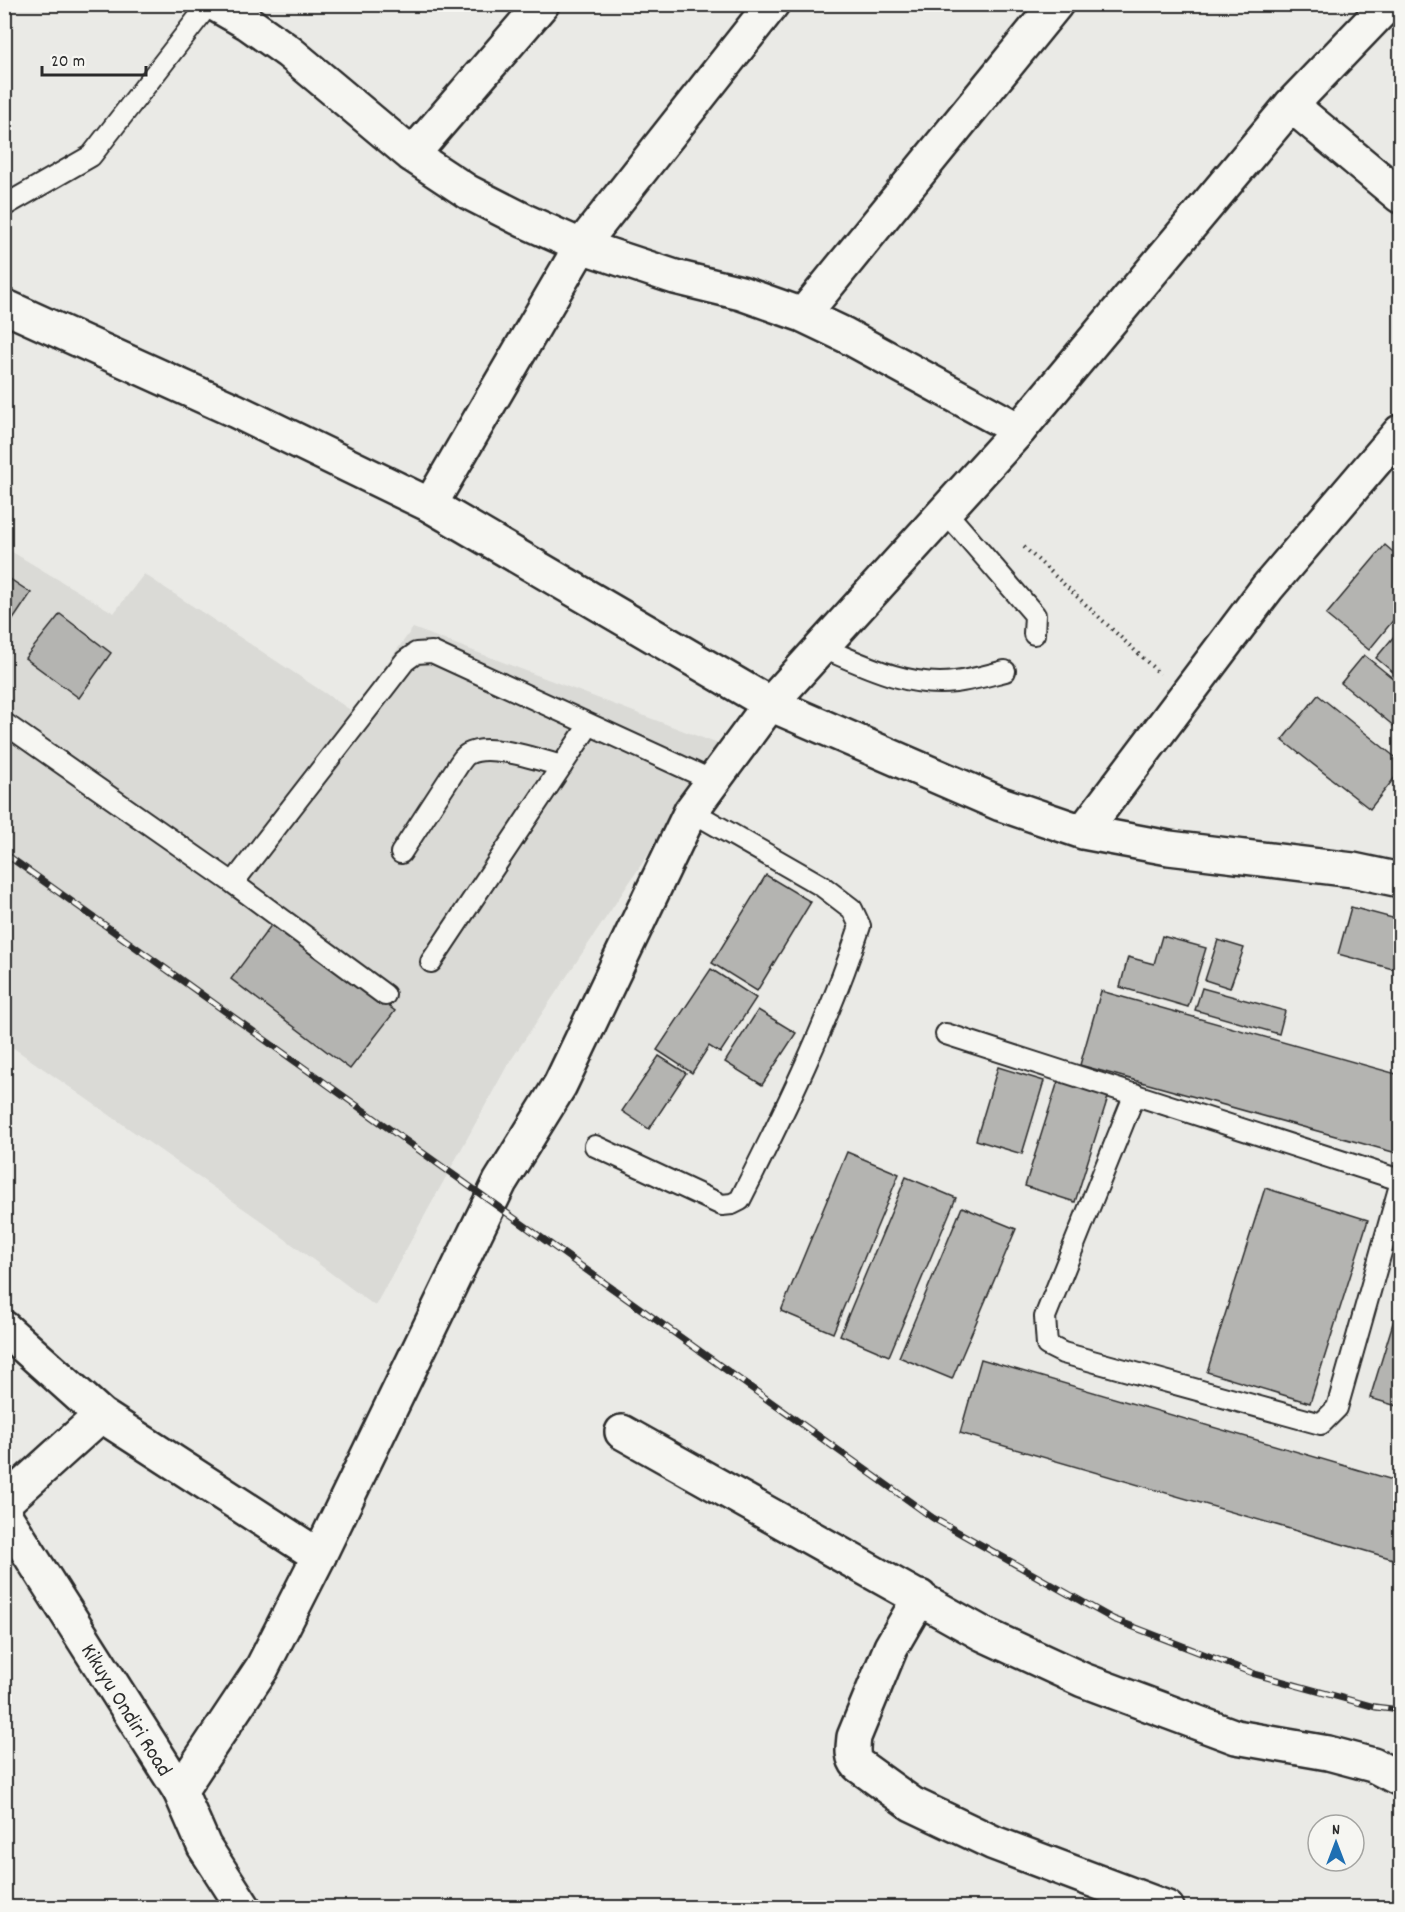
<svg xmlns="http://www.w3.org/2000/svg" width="1405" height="1912" font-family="Dekko,sans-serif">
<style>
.built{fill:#dadad6}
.building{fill:#b4b4b1;stroke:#2b2b2b;stroke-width:1.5}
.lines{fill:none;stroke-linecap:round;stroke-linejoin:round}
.service-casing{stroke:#2b2b2b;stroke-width:24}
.minor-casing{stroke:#2b2b2b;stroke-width:38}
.tertiary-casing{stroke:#2b2b2b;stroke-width:38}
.path{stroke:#2b2b2b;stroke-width:4;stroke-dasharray:1.5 4.5;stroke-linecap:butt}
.service{stroke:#f6f6f2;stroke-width:20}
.minor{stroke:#f6f6f2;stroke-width:33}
.tertiary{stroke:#f6f6f2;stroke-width:33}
.rail-casing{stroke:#2b2b2b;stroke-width:7}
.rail{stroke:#f6f6f2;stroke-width:4.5;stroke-dasharray:14;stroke-linecap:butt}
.labels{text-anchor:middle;stroke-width:4.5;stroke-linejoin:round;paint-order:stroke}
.street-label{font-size:22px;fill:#2b2b2b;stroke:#f6f6f2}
</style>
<rect width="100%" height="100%" fill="#eaeae6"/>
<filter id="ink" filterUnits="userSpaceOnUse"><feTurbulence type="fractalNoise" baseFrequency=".0167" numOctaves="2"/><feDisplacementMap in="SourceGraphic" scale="12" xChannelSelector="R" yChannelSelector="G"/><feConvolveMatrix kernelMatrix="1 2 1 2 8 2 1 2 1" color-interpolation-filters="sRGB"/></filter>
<g filter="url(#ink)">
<path class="built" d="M4,547L114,613L144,574L352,711L413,628L721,745L507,1066L375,1306L257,1218L5,1042Z"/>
<path class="building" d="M1385,545L1400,558V612L1369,650L1326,615Z
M4,575L31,593L4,633Z
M60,614L111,653L79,698L25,658Z
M1400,629V678L1376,658Z
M1364,655L1400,684V731L1341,683Z
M1318,695L1400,761V771L1370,809L1282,740Z
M766,875L811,902L757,991L712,963Z
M1351,907L1400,920V971L1338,954Z
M275,920L395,1011L350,1069L231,979Z
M1162,936L1206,948L1188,1007L1120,987L1128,957L1154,964Z
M1218,940L1244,948L1230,988L1205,980Z
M711,969L756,998L720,1053L709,1046L692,1073L657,1050Z
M1202,988L1285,1011L1279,1034L1195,1010Z
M1101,991L1400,1075V1154L1080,1065Z
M758,1010L796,1033L762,1085L725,1062Z
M659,1056L686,1073L649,1129L622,1111Z
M998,1067L1044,1081L1022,1154L976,1140Z
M1059,1078L1109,1094L1075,1202L1025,1186Z
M847,1152L899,1174L833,1333L781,1311Z
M906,1177L956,1198L889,1356L840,1335Z
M1265,1188L1368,1220L1310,1403L1207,1372Z
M962,1207L1016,1229L952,1379L899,1357Z
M1400,1300V1407L1370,1398Z
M981,1359L1400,1482V1561L960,1433Z"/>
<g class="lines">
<defs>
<path id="service" d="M4,206L91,156L209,4
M945,511L1035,615L1034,634
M821,647C863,665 908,688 955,682C972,680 989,675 1005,671
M4,723L233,883L405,661L416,653L432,652L713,781
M401,853L459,764C462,760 464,756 468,754C489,742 539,760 562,766
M233,883L385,995
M431,962L589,725
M946,1034L1400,1180
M1135,1094L1045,1317L1047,1345L1063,1353L1321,1424L1337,1408L1400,1185
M595,1146L722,1205L732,1204L740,1200C785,1111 829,1021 860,926L852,909L822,886L691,811"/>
<path id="minor" d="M215,4L248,23L289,52L412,155L468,192L525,221L581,246L675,277L741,293L803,315L845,335L1019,430
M1291,105L1400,196
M412,155L542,4
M4,306L236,411L430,505L770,704L1001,804L1083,832L1169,848L1353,870L1400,880
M803,315L1056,4
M430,505L581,246L772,4
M1083,832L1267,588L1400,432
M4,1328L101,1415L319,1556
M622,1432L983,1634L1083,1680L1236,1737L1328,1753L1373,1765L1400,1779
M4,1503L101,1415
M920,1597L891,1647L854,1737C853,1747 851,1757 858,1765L912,1804L994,1843L1167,1908
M180,1791L204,1846L244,1908"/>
<path id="tertiary" d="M4,1514L180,1791L262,1668L319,1556L500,1182L560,1085L691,811L770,704L1019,430L1291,105L1388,4"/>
</defs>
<use href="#service" class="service-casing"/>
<use href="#minor" class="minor-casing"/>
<use href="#tertiary" class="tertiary-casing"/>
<path class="path" d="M1024,547L1160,674"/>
<use href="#service" class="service"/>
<use href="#minor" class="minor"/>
<use href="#tertiary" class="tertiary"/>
<defs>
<path id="rail" d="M4,853L933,1518L1113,1619L1255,1674L1375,1707L1400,1710"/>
</defs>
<use href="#rail" class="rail-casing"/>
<use href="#rail" class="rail"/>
</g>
</g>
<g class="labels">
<g class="street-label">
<text transform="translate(128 1709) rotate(58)" y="8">Kikuyu Ondiri Road</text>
</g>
</g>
<rect width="1405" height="1912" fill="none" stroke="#f6f6f2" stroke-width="24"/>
<rect x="12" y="12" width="1381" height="1888" fill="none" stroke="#2b2b2b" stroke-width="2" filter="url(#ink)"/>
<g transform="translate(1336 1843)"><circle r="28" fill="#f6f6f2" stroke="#a5a5a2" stroke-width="1.5"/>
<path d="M0-4.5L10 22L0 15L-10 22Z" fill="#1f6fb2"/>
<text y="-9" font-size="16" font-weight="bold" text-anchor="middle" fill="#2b2b2b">N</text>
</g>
<path d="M42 66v9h104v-9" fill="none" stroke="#2b2b2b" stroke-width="3"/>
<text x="51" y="66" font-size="18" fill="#2b2b2b" stroke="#f6f6f2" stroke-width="4.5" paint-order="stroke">20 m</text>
</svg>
